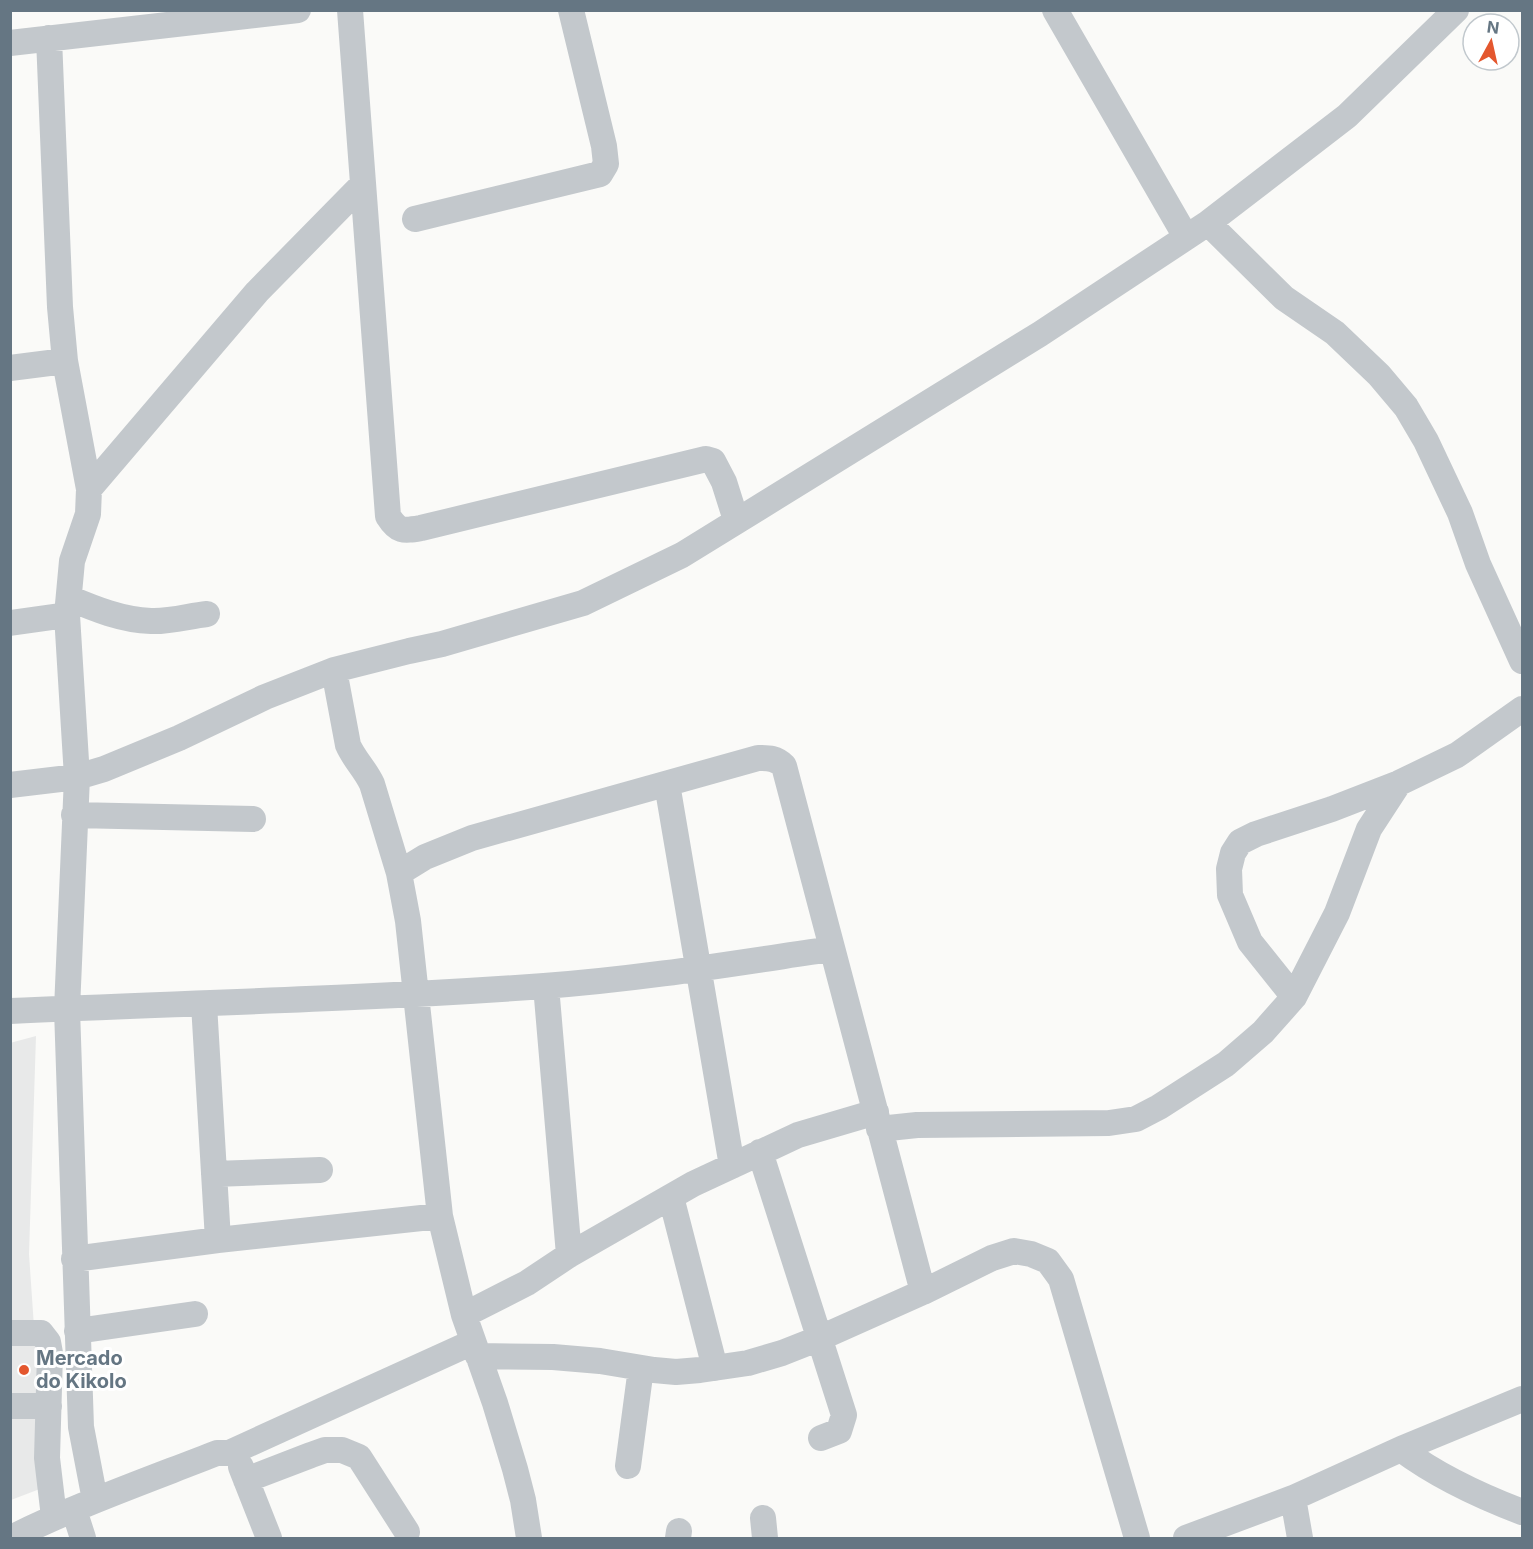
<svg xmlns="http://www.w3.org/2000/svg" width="1533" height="1549" font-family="Inter,sans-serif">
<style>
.built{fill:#e8e9e9}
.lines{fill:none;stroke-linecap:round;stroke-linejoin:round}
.minor{stroke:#c3c8cc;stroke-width:26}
.poi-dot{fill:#e4572e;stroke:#fff;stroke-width:2}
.labels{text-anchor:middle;stroke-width:6;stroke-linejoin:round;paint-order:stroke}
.poi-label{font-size:20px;font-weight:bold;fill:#657683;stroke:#fff;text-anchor:start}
</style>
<rect width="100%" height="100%" fill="#fafaf8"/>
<path class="built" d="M36,1036L29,1254L45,1487L11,1500L10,1043Z"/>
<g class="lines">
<path class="minor" d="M350,10L388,516C398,532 403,531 421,528L706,459L713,461L724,482L736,520
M1055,10L1186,237
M49,38L60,307L65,361L89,489L88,514L72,561L67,615L77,777L67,1009L81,1427L95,1500
M10,43L298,10
M415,219L600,174L606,164L604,146L571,10
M1208,223L1284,298L1335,333L1379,375L1406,407L1426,441L1460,513L1478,564L1522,661
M10,368L65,361
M89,489L257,292L363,184
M69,598C95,609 122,620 151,621C169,622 189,616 207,614
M10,623L67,615
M334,670L348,745C354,759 365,769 372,784L399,873
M667,784L732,1166
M10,785L77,777L104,769L179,738L265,697L334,670L409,651L442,644L583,603L682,555L1040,334L1208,223L1347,116L1456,10
M74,815L253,819
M546,986L569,1255
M1294,997L1250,942L1230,895L1229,869L1233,853L1240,842L1256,834L1332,809L1399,783
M204,1004L218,1240
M10,1011C188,1003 366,999 544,986C640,979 736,963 831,949
M879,1129L917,1125L1109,1123L1136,1119L1159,1107L1226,1064L1263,1032L1294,997L1337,913L1369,829L1399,783L1457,755L1522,709
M760,1152L844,1415L839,1431L821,1438
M214,1174L320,1170
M671,1197L715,1368
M74,1259L218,1240L440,1216
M464,1315L527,1283L569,1255L693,1184L798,1135L876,1112
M77,1331L195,1314
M10,1333H41L48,1342L50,1353L47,1458L54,1517
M478,1356L553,1357L600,1361L654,1370L676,1372L700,1370L748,1363L782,1353L820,1338L923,1292L992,1258L1014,1251L1031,1254L1048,1261L1061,1279L1137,1538
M10,1406H49
M1401,1449C1437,1476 1480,1496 1522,1512
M628,1466L641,1368
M241,1467L269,1538
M246,1480L311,1455L325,1450H342L359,1457L407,1532
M1293,1498L1300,1538
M74,1510L83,1538
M763,1518L765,1538
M11,1538C77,1505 148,1480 217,1453H229L473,1342
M529,1538L523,1500L515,1469L495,1403L464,1315L440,1216L408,921L399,873L425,857L472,838L758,758C769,758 776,758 784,766L923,1292
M678,1538L679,1531
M1186,1538L1293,1498L1401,1449L1522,1399"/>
</g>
<circle class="poi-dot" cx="24" cy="1370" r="6"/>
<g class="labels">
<g class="poi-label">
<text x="36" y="1365">Mercado<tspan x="36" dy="23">do Kikolo</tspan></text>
</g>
</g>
<rect width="1533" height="1549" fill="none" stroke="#657683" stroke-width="24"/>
<g transform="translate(1491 42) rotate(8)"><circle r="28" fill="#ffffff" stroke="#c1c8cd" stroke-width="1.5"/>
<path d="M0-4.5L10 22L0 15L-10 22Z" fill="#e4572e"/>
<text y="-9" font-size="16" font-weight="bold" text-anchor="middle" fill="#657683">N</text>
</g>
</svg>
